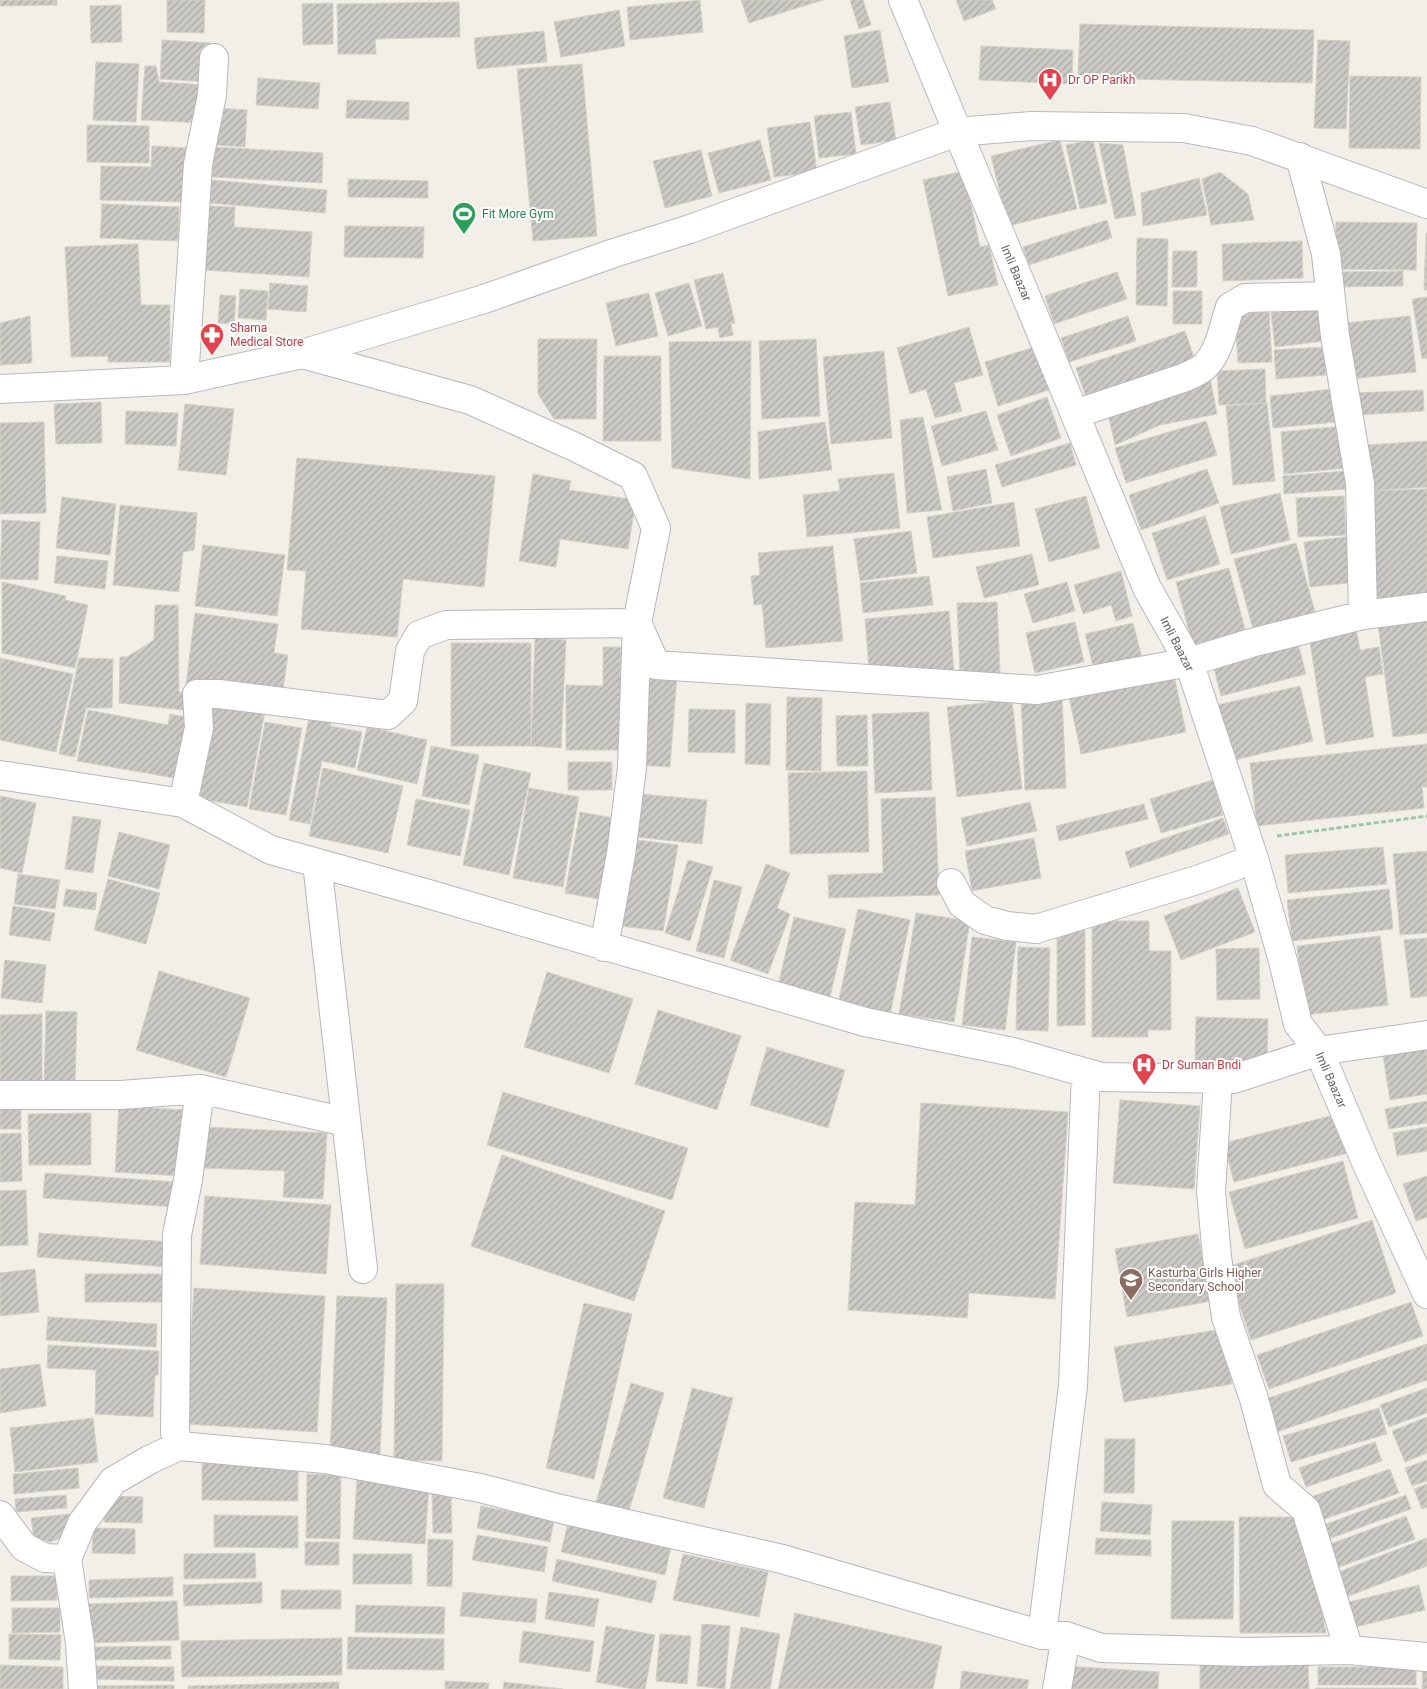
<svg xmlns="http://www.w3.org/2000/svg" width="1427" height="1689" font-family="Roboto,sans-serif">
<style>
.building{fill:url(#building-hatch);stroke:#d6d1c6}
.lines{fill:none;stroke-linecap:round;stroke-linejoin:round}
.street-casing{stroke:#b5b8bc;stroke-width:30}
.secondary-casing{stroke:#b6babf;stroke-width:30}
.path{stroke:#9cc7a9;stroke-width:3;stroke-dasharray:5 2.5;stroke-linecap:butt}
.street{stroke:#fff;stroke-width:28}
.secondary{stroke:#fff;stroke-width:28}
.labels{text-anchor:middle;stroke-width:4;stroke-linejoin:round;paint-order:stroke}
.health-label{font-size:12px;fill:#be3a42;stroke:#fff;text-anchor:start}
.leisure-label{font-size:12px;fill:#27864d;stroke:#fff;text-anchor:start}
.street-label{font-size:12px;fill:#5f6368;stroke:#fff}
.education-label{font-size:12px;fill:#785e54;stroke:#fff;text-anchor:start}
</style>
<defs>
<pattern id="building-hatch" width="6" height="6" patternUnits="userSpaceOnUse" patternTransform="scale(1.25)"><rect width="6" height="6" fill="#cccac5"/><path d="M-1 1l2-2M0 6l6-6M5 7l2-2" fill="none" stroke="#a9a8a4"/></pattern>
</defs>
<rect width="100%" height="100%" fill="#f1efe8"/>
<path class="building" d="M0,0H57V5L0,6Z
M167,0H205L204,33L167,32Z
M700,0L703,32L630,40L627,7Z
M741,0H823L749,23Z
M850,0H863L871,25L859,29Z
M956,0H992L996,9L964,21Z
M459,2L460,37L375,39L376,54H338L337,4Z
M333,3V44L303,45L302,4Z
M121,5L122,42L91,43L90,6Z
M619,10L625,46L561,57L554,22Z
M1080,24L1314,30L1312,83L1078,78Z
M880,30L889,82L852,88L844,36Z
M544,31L547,62L477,69L474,38Z
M162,40L211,43L208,82L160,79Z
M1318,40L1350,41L1346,129L1314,128Z
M981,46L1073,50L1072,84L979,80Z
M96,62L139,64L136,122L93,120Z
M582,64L597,236L533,241L517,69Z
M145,66H156L159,82L205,85L203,123L141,120Z
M1350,76L1421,77L1420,149L1349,148Z
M258,78L320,83L318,109L256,105Z
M347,100L409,102V120L346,118Z
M890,102L896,140L861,145L855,107Z
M217,108L247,110L245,147L215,145Z
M851,112L856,154L819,158L814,116Z
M810,122L817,172L774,177L767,128Z
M87,125L149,126V163L87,162Z
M760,140L771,180L719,193L708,153Z
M1060,140L1077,209L1008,226L991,156Z
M1093,140L1107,203L1080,209L1066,145Z
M1099,143L1123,145L1136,215L1115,219Z
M152,146L189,148L184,202L100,200L101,166L151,167Z
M214,147L323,153L322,183L212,177Z
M701,150L712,196L665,208L653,161Z
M964,171L980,247L989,245L998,285L948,296L923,180Z
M1220,172L1248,194L1254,220L1211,225L1202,179Z
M1199,178L1207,215L1143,226L1141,193Z
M348,179L428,181V198L348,197Z
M212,180L327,190L325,213L210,203Z
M102,204L179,207L178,241L100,238Z
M208,206L235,207L234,227L312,232L309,277L203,270Z
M1107,220L1112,238L1029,265L1023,247Z
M1336,222L1417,223L1416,270L1335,269Z
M345,226L424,227L423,258L344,257Z
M1426,233H1427V290H1424Z
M1137,238L1168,239L1167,306L1136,305Z
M1302,241L1303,278L1223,281L1222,244Z
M138,244L141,305H170V362H108V356L71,357L65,247Z
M1173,251H1197V287H1172Z
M1403,271V286L1338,287V272Z
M1117,272L1127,299L1054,324L1045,296Z
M723,273L735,323L731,324L733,335L720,338L718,327L706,329L694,280Z
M270,283L308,286L306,312L268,309Z
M689,283L702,326L668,336L655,293Z
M240,289L268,291L266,320L238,318Z
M1173,291H1202V324H1173Z
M649,293L658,336L616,346L606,303Z
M220,295L236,296L234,324L218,323Z
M1427,297V358L1422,359L1412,299Z
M1320,307L1324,341L1275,347L1271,313Z
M1269,312L1272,362L1238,363L1235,314Z
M30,316L32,363L0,365V323Z
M1128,316L1136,341L1069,362L1061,338Z
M1410,316L1416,372L1351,379L1346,323Z
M969,327L983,375L954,383L962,411L935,418L926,389L910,394L897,348Z
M1185,331L1196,363L1087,400L1076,368Z
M538,339H597L596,419H554L538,394Z
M816,339L820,416L762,419L759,341Z
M751,341L750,479L672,468L669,342Z
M1035,347L1049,390L998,406L985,362Z
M1324,347L1326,375L1276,379L1274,350Z
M884,351L892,438L831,444L823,357Z
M604,356H661V441H603Z
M1265,369L1266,403L1219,405L1217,371Z
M1210,377L1217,414L1160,425L1115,445L1109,418Z
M1333,389L1336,422L1273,428L1270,396Z
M1423,390L1424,411L1358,415L1356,393Z
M1047,397L1061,438L1011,456L997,415Z
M101,402L102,443L56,444L54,404Z
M1267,403L1275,481L1233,485L1226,406Z
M185,404L234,409L226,475L178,470Z
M126,411L178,413L176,446L125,444Z
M986,411L998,450L942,466L931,426Z
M923,417L942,510L907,513L900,420Z
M1206,421L1217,455L1126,483L1115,448Z
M44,422L46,513L0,514V423Z
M825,422L832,470L759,479L758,432Z
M1343,426L1347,468L1284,474L1281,432Z
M1427,441V487L1369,491L1366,445Z
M1070,443L1076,465L1002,487L995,465Z
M297,458L495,476L484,587L403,579L397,637L301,629L306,571L287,570Z
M986,469L992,503L953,511L947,477Z
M1207,469L1219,503L1141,530L1129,495Z
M1345,471L1346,489L1284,494L1283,476Z
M894,473L900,528L807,537L803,495L840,491L838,479Z
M533,474L571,481L569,490L636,500L628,549L560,539L556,567L519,561Z
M1427,489V599L1373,600L1371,491Z
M1280,493L1290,540L1231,554L1220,507Z
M1086,496L1100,548L1049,562L1035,509Z
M1344,496L1346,535L1298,537L1296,498Z
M62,497L116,504L110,555L56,548Z
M1014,502L1020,546L933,558L927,517Z
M120,505L197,513L194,550L183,552L179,592L113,585Z
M1205,516L1220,564L1167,580L1152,533Z
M2,520L40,522L38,580L0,579Z
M911,531L917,573L860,581L854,539Z
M1352,536L1357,582L1310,587L1304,542Z
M1296,543L1315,612L1253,629L1234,559Z
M203,545L285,555L277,616L195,606Z
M833,546L843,641L766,648L762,604L754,605L751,576L760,575L758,553Z
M1032,554L1039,585L984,598L976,567Z
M57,556L108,561L105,589L54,583Z
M1229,568L1246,633L1193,647L1176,582Z
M1121,571L1132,616L1116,621L1111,605L1083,614L1074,585Z
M929,576L933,605L863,613L860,583Z
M2,582L66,596L65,600L88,605L75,668L2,653Z
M1067,582L1075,611L1033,623L1024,594Z
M997,602L1000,674L960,675L957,603Z
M155,605H178L179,692H186L184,710L119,703L120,657H127L154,640Z
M949,611L954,672L869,669L865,619Z
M195,613L278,624L274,653L288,655L282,696L186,684Z
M1427,618V733L1393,737L1378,624Z
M1075,622L1084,662L1035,673L1026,633Z
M1133,623L1142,658L1094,670L1085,634Z
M1356,629L1360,650L1379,647L1383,674L1365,677L1374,737L1326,745L1309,636Z
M535,638L566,640L561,748L531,746Z
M451,643H531V746H451Z
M1298,643L1306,674L1221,696L1213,665Z
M603,647H621L620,750H566V685L603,686Z
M0,658L73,674L56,752L0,740Z
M79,658L113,659L112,708H86L75,757L59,754Z
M645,673L677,675L670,767L637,765Z
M1174,675L1186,732L1081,754L1069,697Z
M1300,686L1313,741L1231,761L1217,705Z
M1062,695L1066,788L1025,790L1021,697Z
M787,697L822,698L821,771L786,770Z
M1012,700L1022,789L957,797L947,707Z
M214,702L265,711L247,807L196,798Z
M746,703L771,704L770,765L745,764Z
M689,709L735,710V753L688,752Z
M88,710L168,725L170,714L190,718L180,779L77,761Z
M310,712L332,717L330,726L362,732L355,768L322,761L310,824L289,820Z
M929,712L932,790L875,793L872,714Z
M867,715L868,766H837L836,716Z
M265,722L302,728L286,815L249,809Z
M367,727L427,740L417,784L357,770Z
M1427,744V787H1422L1424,808L1257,826L1250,763Z
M431,746L479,755L469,805L422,796Z
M568,762H612V790H568Z
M484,763L531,773L509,875L463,865Z
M323,768L403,786L388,853L309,836Z
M867,771L869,852L790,854L788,773Z
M1213,780L1223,815L1161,833L1150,799Z
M529,788L579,797L563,887L513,878Z
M640,794L707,800L702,844L636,837Z
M0,796L36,803L22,873L0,868Z
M935,797L939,895L829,898L828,875L883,873L881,799Z
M416,799L470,810L460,856L407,845Z
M1030,802L1037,831L967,846L961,818Z
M1144,804L1148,819L1059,841L1056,826Z
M580,812L619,819L604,900L565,893Z
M73,816L101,820L93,873L65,869Z
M1223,818L1229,834L1130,868L1125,852Z
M119,832L170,845L159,889L108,876Z
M1034,838L1041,878L972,891L965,851Z
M630,839L678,845L663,931L620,926Z
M1383,847L1387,884L1288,893L1285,855Z
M1427,851V933L1400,935L1393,854Z
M688,860L713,867L690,941L665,933Z
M766,864L790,873L777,908L790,914L768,974L730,960Z
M18,874L60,880L55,909L14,904Z
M108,879L160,893L146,944L94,930Z
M714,880L742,887L724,958L696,951Z
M1238,888L1255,932L1181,960L1164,916Z
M66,889L97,893L95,910L63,906Z
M1389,889L1393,929L1292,941L1287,900Z
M13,906L55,913L50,941L9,935Z
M858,909L910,920L890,1015L838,1004Z
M916,913L970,921L954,1022L899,1014Z
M794,917L846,929L829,1001L777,990Z
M1092,921H1149V951H1171V1030H1148V1037H1092Z
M1057,928H1085V1025L1057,1026Z
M1380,936L1388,1005L1305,1015L1297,946Z
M972,937L1016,942L1005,1030L962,1025Z
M1427,938V996L1411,998L1404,940Z
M1018,947L1050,948L1048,1031L1016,1030Z
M1259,948L1260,999L1217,1000L1216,949Z
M5,960L46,965L42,1003L1,998Z
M159,971L250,998L226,1077L136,1050Z
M547,972L633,999L609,1073L524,1047Z
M658,1010L741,1036L717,1110L635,1084Z
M46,1011L77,1012L75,1085H44Z
M42,1014V1086H0V1015Z
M1196,1017L1268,1019L1267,1062L1195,1061Z
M767,1047L845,1070L828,1128L750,1105Z
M1427,1049V1094L1390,1100L1383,1056Z
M503,1092L688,1148L672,1200L487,1145Z
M1120,1100L1200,1106L1194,1189L1113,1183Z
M1427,1101V1123L1389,1129L1385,1109Z
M921,1103L1068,1112L1055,1299L969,1293L967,1318L848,1310L855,1202L915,1205Z
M119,1106L185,1110L181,1176L115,1172Z
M0,1107H21V1129H0Z
M91,1113V1165H29L28,1114Z
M1338,1114L1348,1153L1234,1182L1224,1143Z
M205,1127L327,1133L323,1199L283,1197L285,1171L203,1168Z
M1427,1127V1151L1397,1156L1393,1133Z
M21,1133L22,1181L0,1182V1134Z
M502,1155L665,1211L634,1301L471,1246Z
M1343,1161L1358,1218L1245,1249L1229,1192Z
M45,1173L177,1182L175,1207L43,1198Z
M1427,1176V1217L1416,1221L1403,1184Z
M26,1190L28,1245L0,1246V1191Z
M205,1196L331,1205L326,1274L200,1264Z
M1372,1220L1396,1293L1251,1340L1227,1267Z
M39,1233L170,1242L169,1267L37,1257Z
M1198,1234L1211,1301L1127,1317L1115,1249Z
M35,1269L39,1312L0,1316V1273Z
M85,1274H165V1302H85Z
M396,1284H444L442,1461L394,1460Z
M194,1288L325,1296L317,1432L185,1424Z
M337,1296L387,1298L380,1455L330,1453Z
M1411,1302L1423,1336L1269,1389L1257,1355Z
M584,1303L632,1314L594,1479L546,1468Z
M48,1317L157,1324L156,1347L46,1340Z
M1222,1329L1232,1384L1124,1402L1114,1347Z
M1427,1344V1380L1274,1433L1263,1400Z
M48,1345L159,1351L158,1375H155L153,1417L95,1414L96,1370L47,1368Z
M40,1364L46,1406L0,1413V1369Z
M631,1383L664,1393L629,1511L596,1502Z
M692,1388L733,1398L704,1508L663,1498Z
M1427,1388V1413L1389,1427L1380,1405Z
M1379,1408L1387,1434L1291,1462L1283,1436Z
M1427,1417V1453L1405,1462L1392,1431Z
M93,1418L98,1462L15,1472L10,1428Z
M1105,1439H1135L1134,1493H1104Z
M1375,1442L1382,1461L1306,1487L1299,1468Z
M1427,1460V1481L1412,1486L1405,1468Z
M202,1463L298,1464V1501L202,1500Z
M78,1468L79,1488L14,1494L13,1474Z
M1390,1469L1399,1493L1319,1521L1311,1497Z
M307,1474L341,1475L340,1539L306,1538Z
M357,1479L429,1485L425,1544L353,1539Z
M1427,1484V1507L1422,1509L1414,1489Z
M451,1490L452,1533H433L432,1491Z
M66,1495L67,1508L16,1512L15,1499Z
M1406,1495L1411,1509L1323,1541L1318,1527Z
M104,1496L143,1497L142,1523L104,1522Z
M1102,1502L1152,1505L1150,1535L1100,1531Z
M481,1506L554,1520L550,1542L477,1528Z
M70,1514L67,1535L51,1542L34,1539L31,1518Z
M214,1515L298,1516V1548L214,1547Z
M1406,1516L1415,1539L1334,1569L1325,1546Z
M1239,1517H1304L1326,1633H1240Z
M1172,1521H1234L1233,1619H1171Z
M568,1523L671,1546L665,1575L561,1552Z
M93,1528L135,1529V1554L92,1553Z
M477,1535L548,1547L544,1572L472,1560Z
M1096,1538L1151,1540V1556L1095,1554Z
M1427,1538V1566L1346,1597L1336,1573Z
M428,1539L453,1540L452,1587L427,1586Z
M305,1542H339V1565H305Z
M255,1553L256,1578L184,1579V1554Z
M353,1554H412V1584H353Z
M683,1554L768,1572L759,1617L673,1600Z
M557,1559L657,1581L652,1603L552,1581Z
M11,1576H57V1600L11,1601Z
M173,1577V1596L89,1598V1580Z
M262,1582V1603L184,1606L183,1585Z
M1419,1585L1425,1610L1355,1627L1349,1602Z
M281,1590H341V1609H281Z
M463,1592L537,1599L535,1623L460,1616Z
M549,1592L599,1599L594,1627L545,1619Z
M177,1601L179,1640L90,1643L88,1604Z
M356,1605L445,1607L444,1634L355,1632Z
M12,1608H60V1632L12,1633Z
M795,1613L942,1646L933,1689H778Z
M702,1624L730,1626L725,1689L697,1686Z
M606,1626L655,1635L645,1689H633L596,1682Z
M741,1627L780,1634L770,1689H730Z
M523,1631L594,1641L590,1672L519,1662Z
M9,1634L61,1635L60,1660L9,1659Z
M660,1634L691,1636L687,1684L656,1681Z
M348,1637L444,1639V1670L347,1669Z
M342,1638V1675L182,1677L181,1641Z
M171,1646V1659L93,1660V1647Z
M1200,1657L1308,1662L1309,1689H1200Z
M0,1665L63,1667V1689H0Z
M92,1666L174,1667V1681L91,1679Z
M1065,1666L1159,1672L1158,1689H1064Z
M1423,1666H1427V1689H1422Z
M1318,1667H1416V1685H1318Z
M962,1671L1029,1680L1027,1689H960Z
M445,1681L489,1683L488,1689H445Z
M339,1682V1689H188V1686Z
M504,1682L563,1689H503Z
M174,1685V1689H92V1686Z
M1315,1688H1418V1689H1315Z"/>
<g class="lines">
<defs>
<path id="street" d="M1300,157L1326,254L1335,336L1360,483L1363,615
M302,354L470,400L575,447L633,476L656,528L637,623L632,768L621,854L604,947
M184,380L198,164L212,95L214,58
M1075,414L1186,377C1192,374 1199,371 1204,367C1220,352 1223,327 1230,307L1245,298L1330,296
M0,775L183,803L271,850L425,893L865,1022L1013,1052L1101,1077L1234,1079L1319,1051L1427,1035
M183,803L199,728L197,694H219L388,715L403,701L410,651L419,635L446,625L637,623L656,665L1037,690L1189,662L1251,643L1363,615L1427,607
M317,863L363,1269
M951,883L962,904L985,920L1007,926L1036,929L1200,879L1254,859
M1218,1080L1211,1191L1217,1257L1226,1317L1254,1399L1277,1485L1306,1510L1349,1650
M0,1095H121L200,1089L346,1122
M179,1446L175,1432L177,1235L188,1180L200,1089
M0,1515L24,1547L45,1558L67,1559
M1042,1635L1073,1386L1086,1073
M83,1689L80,1643L67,1559L82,1523L113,1481L149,1460L179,1446L325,1459L480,1488L561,1509L782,1559L1042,1635L1066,1636L1101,1648L1248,1652L1349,1650L1427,1657
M1057,1689L1066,1636"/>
<path id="secondary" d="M903,0L1147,588L1189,662L1254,859L1283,961L1298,1024L1319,1051L1365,1160L1427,1294
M0,389L184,380L302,354L484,299L614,253L690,229L957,132L1031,126L1184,128L1252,141L1427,204"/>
</defs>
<use href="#street" class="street-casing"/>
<use href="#secondary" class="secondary-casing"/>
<path class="path" d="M1277,836L1427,816"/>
<use href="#street" class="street"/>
<use href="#secondary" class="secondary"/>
</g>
<defs>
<symbol id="hospital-pin" viewBox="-11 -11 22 30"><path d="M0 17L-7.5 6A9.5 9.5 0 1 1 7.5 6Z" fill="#e0444e" stroke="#fff"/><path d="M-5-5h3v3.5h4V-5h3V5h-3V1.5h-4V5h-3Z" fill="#fff"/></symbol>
<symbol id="stadium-pin" viewBox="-11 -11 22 30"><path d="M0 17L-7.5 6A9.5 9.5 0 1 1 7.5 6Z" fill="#2e9e5b" stroke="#fff"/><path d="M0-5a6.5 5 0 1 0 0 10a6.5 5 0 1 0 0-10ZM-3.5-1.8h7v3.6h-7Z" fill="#fff"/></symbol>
<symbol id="pharmacy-pin" viewBox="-11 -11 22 30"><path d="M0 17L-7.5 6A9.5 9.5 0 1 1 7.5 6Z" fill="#e0444e" stroke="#fff"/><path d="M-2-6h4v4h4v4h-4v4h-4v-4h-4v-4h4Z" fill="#fff"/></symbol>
<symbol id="school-pin" viewBox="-11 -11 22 30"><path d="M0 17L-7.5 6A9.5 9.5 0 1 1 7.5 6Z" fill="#8d6e63" stroke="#fff"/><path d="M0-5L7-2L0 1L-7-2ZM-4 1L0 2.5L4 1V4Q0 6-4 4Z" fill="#fff"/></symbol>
</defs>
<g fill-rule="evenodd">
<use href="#hospital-pin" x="1036" y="66" width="28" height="38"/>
<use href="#stadium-pin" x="450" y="200" width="28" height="38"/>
<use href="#pharmacy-pin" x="198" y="321" width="28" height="38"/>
<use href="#hospital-pin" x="1130" y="1051" width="28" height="38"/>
<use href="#school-pin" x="1117" y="1266" width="28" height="38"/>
</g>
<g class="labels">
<g class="health-label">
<text x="1068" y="84">Dr OP Parikh</text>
<text x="230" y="332">Shama<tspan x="230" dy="14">Medical Store</tspan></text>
<text x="1162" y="1069">Dr Suman Bndi</text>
</g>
<g class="leisure-label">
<text x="482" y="218">Fit More Gym</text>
</g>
<g class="street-label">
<text transform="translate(1016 273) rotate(67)" y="4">Imli Baazar</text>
<text transform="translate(1177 644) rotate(63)" y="4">Imli Baazar</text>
<text transform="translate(1331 1080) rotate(66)" y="4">Imli Baazar</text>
</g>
<g class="education-label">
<text x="1148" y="1277">Kasturba Girls Higher<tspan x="1148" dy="14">Secondary School</tspan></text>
</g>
</g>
</svg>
